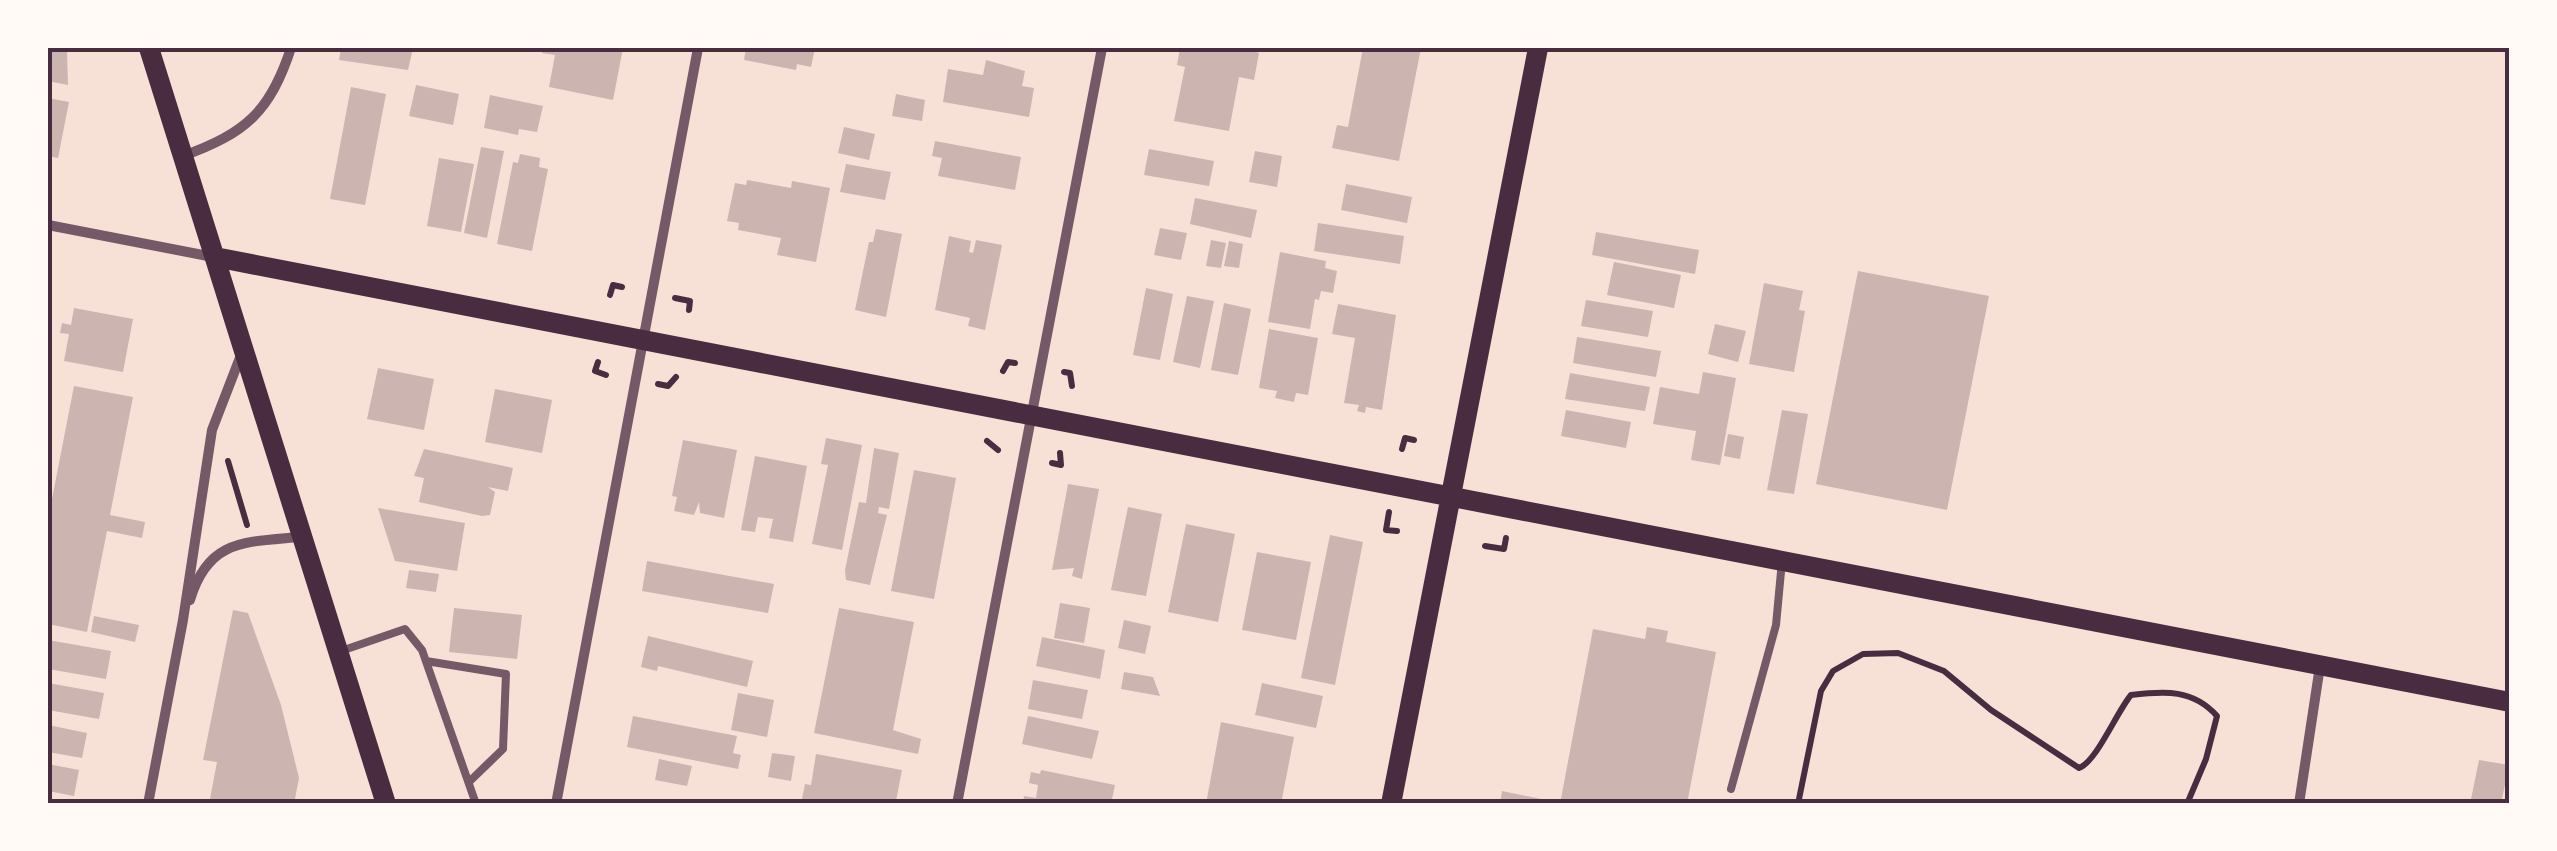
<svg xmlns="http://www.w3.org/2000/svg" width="2557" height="851" font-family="Karla,sans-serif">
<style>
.building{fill:#ccb4b1}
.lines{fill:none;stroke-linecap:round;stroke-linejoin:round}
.path{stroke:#4a2c40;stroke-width:6}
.service{stroke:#755966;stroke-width:8}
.minor{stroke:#755966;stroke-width:10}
.secondary{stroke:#4a2c40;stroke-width:20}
.neatline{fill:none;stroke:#4a2c40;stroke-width:4}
</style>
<rect width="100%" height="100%" fill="#f7e1d7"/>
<path class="building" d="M48,48L67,51L68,85L48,81Z
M341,48H413L408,70L339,60Z
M543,48H623L613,100L549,87L555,55L542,53Z
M746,48H815L811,67L797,64L796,70L744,60Z
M1180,48H1245L1259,53L1254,80L1239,77L1229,131L1174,121L1185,67L1177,65Z
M1363,48H1421L1399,161L1332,148L1337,125L1348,127Z
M986,60L1025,71L1022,86L1034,88L1029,117L943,102L948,69L983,75Z
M416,85L459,94L453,125L409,116Z
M351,87L386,94L365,205L330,199Z
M896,94L925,100L922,121L892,116Z
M490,95L543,106L537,132L519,129L518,135L484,128Z
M48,98L69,102L58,158L48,156Z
M844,127L875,134L869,160L838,153Z
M935,141L1021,157L1015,190L938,176L942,158L932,156Z
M481,147L504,151L487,238L464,233Z
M1149,149L1214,161L1209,186L1144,175Z
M1255,151L1282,156L1277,187L1249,182Z
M520,154L540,158L539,167L548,169L532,251L497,244L513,162L518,163Z
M439,158L474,164L461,232L427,226Z
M846,164L891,172L885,200L840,192Z
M747,180L791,188L792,181L830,188L816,262L777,255L781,238L738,230L739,223L727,221L735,183L746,185Z
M1346,184L1412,197L1407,223L1341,210Z
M1195,198L1257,210L1251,238L1190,224Z
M1318,223L1404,236L1400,264L1314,251Z
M1160,228L1187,233L1181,260L1154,255Z
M876,229L902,234L886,317L855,310L869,242H873Z
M1596,232L1699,250L1695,274L1592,255Z
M949,236L971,241L969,252L973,253L976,240L1002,245L985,330L968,326L970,318L935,310Z
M1211,240L1226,243L1221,268L1206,266Z
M1229,241L1243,244L1239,268L1224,266Z
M1280,252L1326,261L1325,268L1337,271L1333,293L1321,291L1319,300L1315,299L1310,329L1268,322Z
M1614,262L1681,275L1674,308L1607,295Z
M1858,271L1989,296L1947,510L1816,484Z
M1764,283L1803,291L1799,310L1805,311L1794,372L1749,364Z
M1146,288L1173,294L1160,360L1133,355Z
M1187,296L1214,301L1200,368L1173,362Z
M1586,300L1653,311L1648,337L1581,326Z
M1224,303L1251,309L1238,375L1211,370Z
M1338,304L1396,315L1382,410L1366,407L1365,413L1357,411L1359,405L1344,403L1355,338L1332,334Z
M74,308L133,319L123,372L64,361L69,334L60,333L62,323L71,325Z
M1715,324L1746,331L1738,362L1708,354Z
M1269,329L1318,338L1308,395L1296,393L1294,402L1275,398L1277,391L1259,388Z
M1577,337L1661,351L1656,377L1573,363Z
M378,368L434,379L424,430L367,419Z
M1703,372L1736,378L1720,465L1691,460L1696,431L1653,424L1660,387L1699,394Z
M1570,373L1650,387L1645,411L1565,399Z
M74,386L133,397L110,515L145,522L142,538L107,531L87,632L48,624V503L51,504Z
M495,389L552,400L542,453L485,442Z
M1566,410L1631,422L1626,448L1561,436Z
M1782,410L1808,414L1794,494L1767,490Z
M1728,434L1744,437L1740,459L1724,456Z
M826,438L862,445L842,550L812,544L828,465L821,464Z
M683,440L737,450L724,518L700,513L699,502L694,515L674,511L677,497L672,496Z
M874,448L899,453L889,509L879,507L878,513L887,515L870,585L846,580L845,570L859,502L866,503Z
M424,449L513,468L508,491L488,487L495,492L490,515L482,516L419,502L424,478L414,476Z
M755,456L807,466L793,542L769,538L773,519L758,517L755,532L741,530Z
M914,470L956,478L934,599L891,591Z
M1068,484L1099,489L1082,579L1072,576L1074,568L1052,570Z
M1128,507L1162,514L1146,596L1111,590Z
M378,508L465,523L457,571L395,561Z
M1186,524L1235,534L1218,622L1168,612Z
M1330,535L1363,542L1335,685L1301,678Z
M1257,552L1311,562L1296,640L1242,630Z
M647,561L774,584L768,613L642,591Z
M409,570L439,574L436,592L406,588Z
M1060,603L1090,608L1084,643L1054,638Z
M454,608L522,615L517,659L449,652Z
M839,608L914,622L893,730L921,739L918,754L814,733Z
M233,610L248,613L281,705L299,778L294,804H209L217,762L203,760Z
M94,616L139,625L135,642L91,632Z
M1124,620L1151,626L1145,654L1118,648Z
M1647,627L1668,631L1666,642L1716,652L1687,804H1560L1593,629L1645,639Z
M648,636L753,661L747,687L658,666L657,671L641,667Z
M1042,637L1105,650L1100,679L1036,666Z
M48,640L111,651L106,679L48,669Z
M1124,672L1153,677L1160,696L1121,689Z
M1033,680L1088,690L1082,719L1028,709Z
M48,683L104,693L99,719L48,710Z
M1262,683L1323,696L1316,728L1255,715Z
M738,693L774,700L767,737L731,730Z
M633,716L737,736L733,753L741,755L738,769L627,747Z
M1028,716L1099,731L1092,759L1022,744Z
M1221,722L1294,737L1281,804H1206Z
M48,725L87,733L82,758L48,752Z
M772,753L795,756L791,781L768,777Z
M816,754L902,770L896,801L801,804L805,784L811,785Z
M659,759L692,766L687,786L655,780Z
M2479,760L2509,765L2501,804H2470Z
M48,764L79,770L74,796L48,791Z
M1041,770L1115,785L1111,804H1023L1024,796L1036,798L1038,785L1029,783L1031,772L1040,774Z
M1502,791L1556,802V804H1500Z"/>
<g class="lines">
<path class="path" d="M610,295L613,285L622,287
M675,298L690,301L689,310
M598,362L595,371L606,375
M1003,371L1008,362L1015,363
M1064,372L1070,373L1072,386
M658,384L668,386L676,377
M987,441L998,450
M1402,449L1405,438L1414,440
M228,461L247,525
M1052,463L1061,465L1060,453
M1389,512L1386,530L1397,531
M1485,546L1504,549L1506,538
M1798,804L1821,691L1833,671L1863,654L1898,653L1944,671L1991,710L2079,768C2097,761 2116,713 2131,695C2165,691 2193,689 2217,716L2206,759L2187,804"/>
<path class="service" d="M338,652L405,629L422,650L476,804
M426,661L506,674L503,749L469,782
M1731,789L1776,625L1782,561"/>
<path class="minor" d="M183,156C246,133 270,112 291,48
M48,225L213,257
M190,600C208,539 245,542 300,537
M148,804L183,620L212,430L241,355
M556,804L698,48
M957,804L1102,48
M2299,804L2320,666"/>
<path class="secondary" d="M149,48L386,804
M215,257L2510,702
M1391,804L1538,48"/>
</g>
<rect width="2557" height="851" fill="none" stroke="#fffaf5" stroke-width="100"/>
<rect x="50" y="50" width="2457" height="751" class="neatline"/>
</svg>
